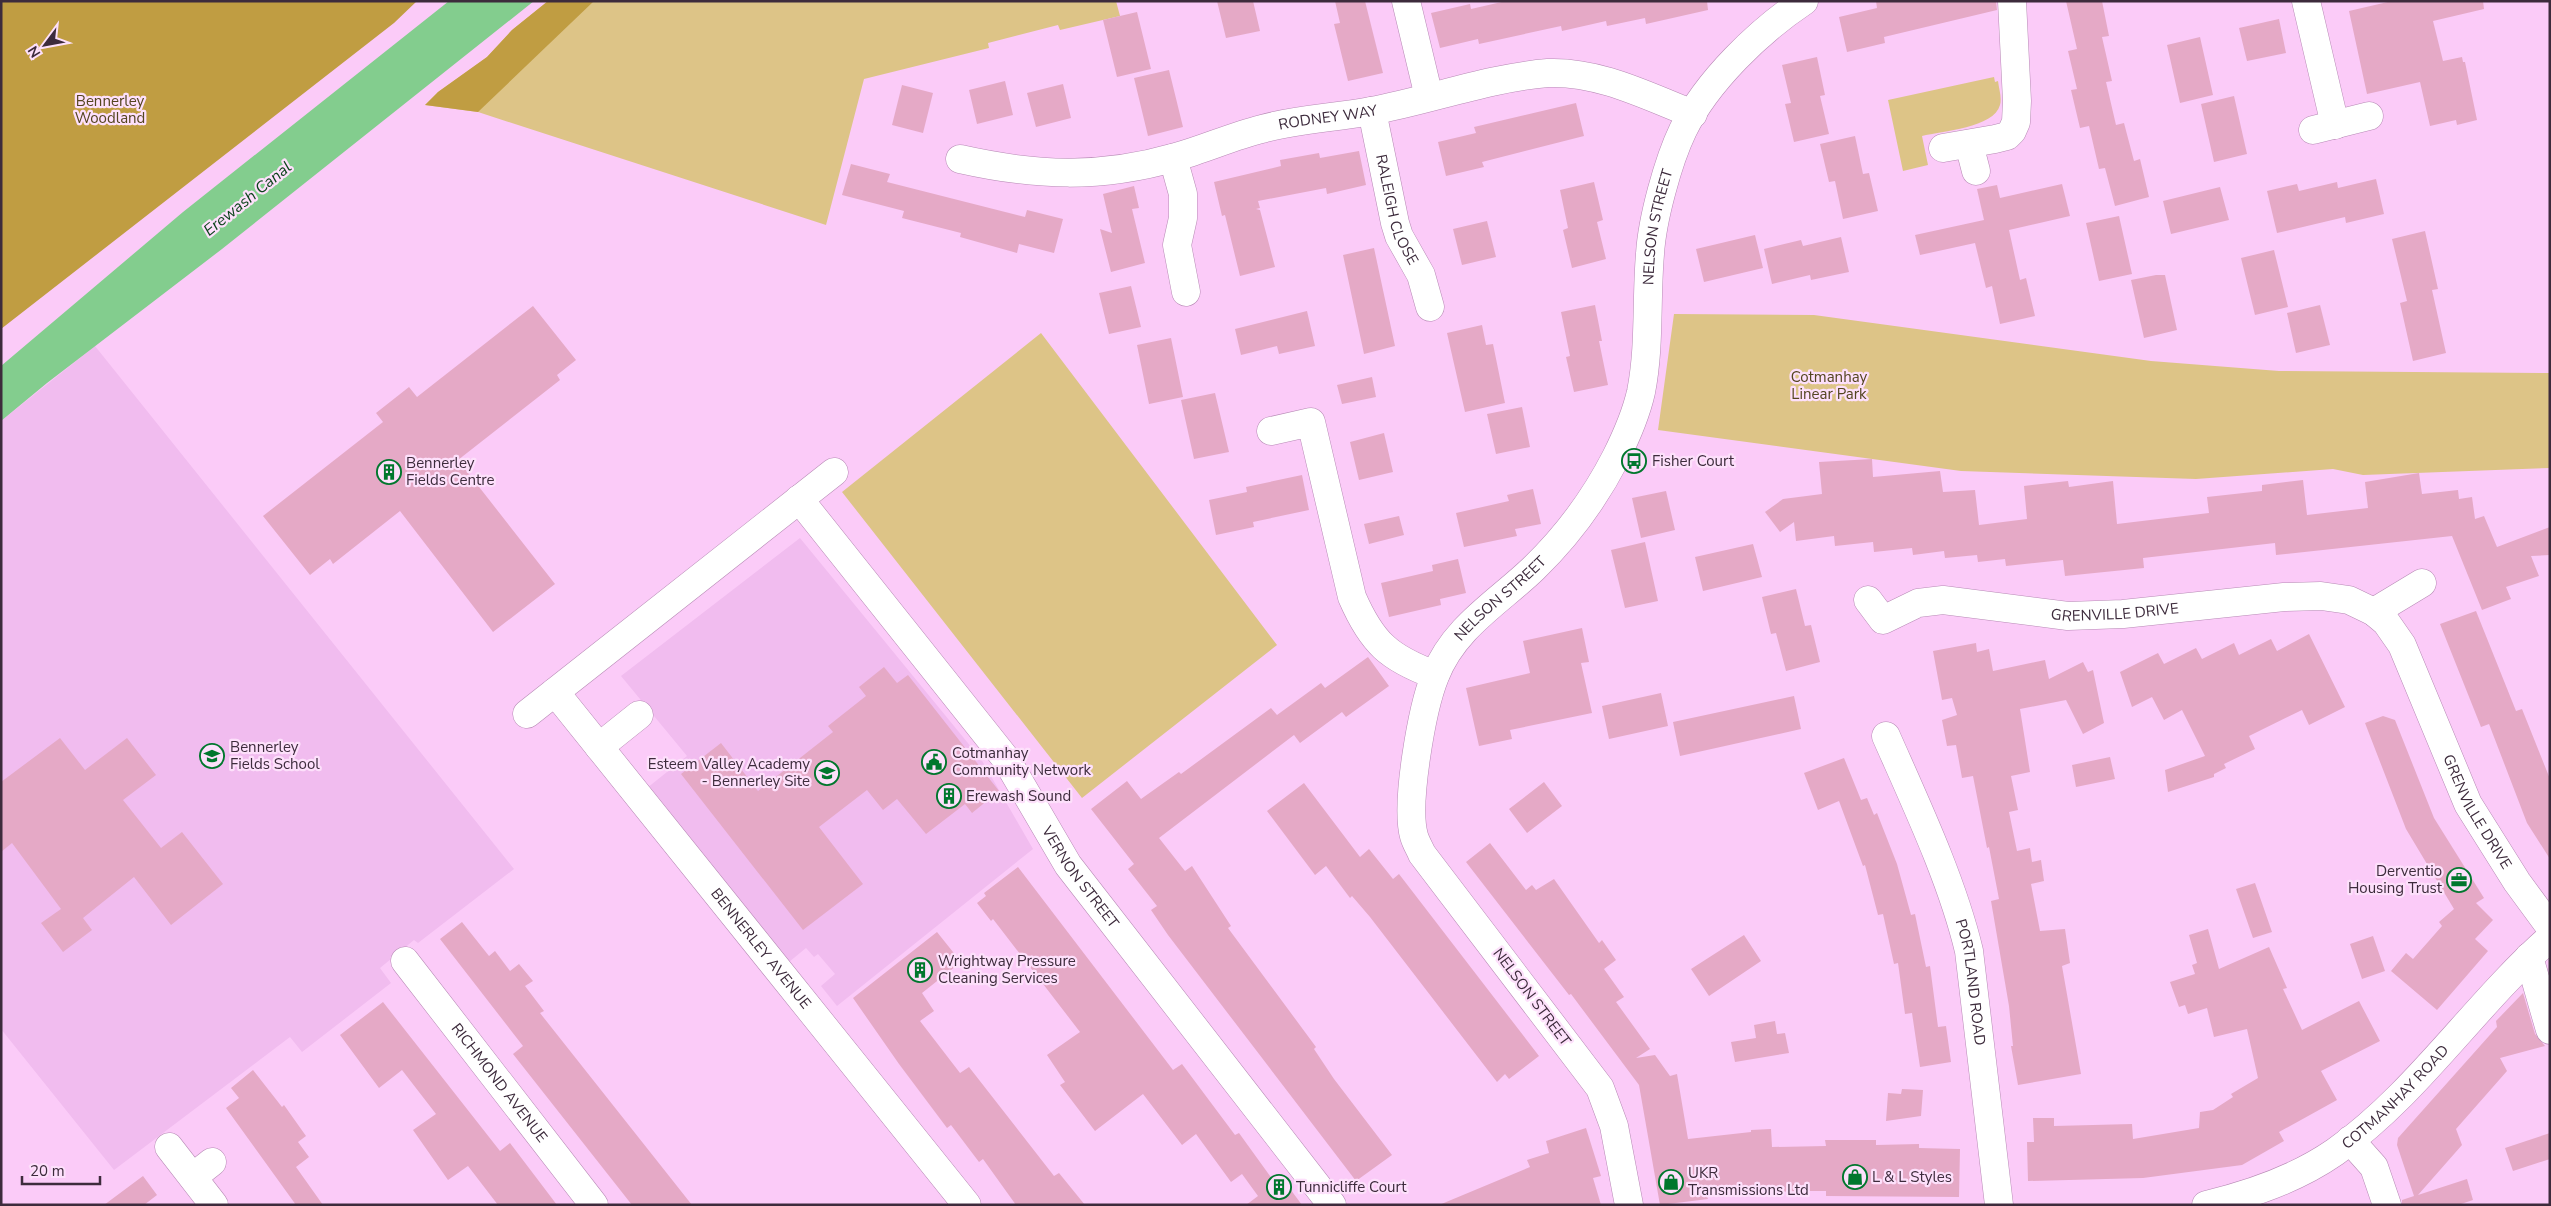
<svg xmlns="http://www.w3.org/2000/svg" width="2551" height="1206" font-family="'Nunito Sans',sans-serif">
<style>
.built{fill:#f1bcef}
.green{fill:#ddc487}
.forest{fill:#c09d42}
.water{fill:#83cd8e}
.building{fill:#e5a9c6}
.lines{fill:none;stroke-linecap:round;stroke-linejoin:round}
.minor-casing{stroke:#b78ab5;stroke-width:29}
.minor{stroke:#fff;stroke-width:28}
.labels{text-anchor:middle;stroke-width:4.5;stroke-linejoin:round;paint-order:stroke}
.park-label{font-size:15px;fill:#544520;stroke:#fde0fb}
.street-label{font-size:15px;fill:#3d2b3c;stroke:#fde0fb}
.poi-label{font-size:15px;fill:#3d2b3c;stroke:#fde0fb;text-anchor:start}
.water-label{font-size:16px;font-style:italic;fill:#0d441c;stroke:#fde0fb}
</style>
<rect width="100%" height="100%" fill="#fbcbf8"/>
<path class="built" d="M95,346L514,869L418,943L414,940L380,968L391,983L302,1052L290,1037L114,1170L1,1029V421Z
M800,538L981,759L1033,849L837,1006L821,986L835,974L818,954L814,957L806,948L789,962L647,788L687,756L621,676Z"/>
<path class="green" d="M548,1H1116L1120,16L1060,30L1058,25L988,43L989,48L864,79L826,225L478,112L425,105L438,92L487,57L512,30Z
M1994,77L1995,82L1998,81C1999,89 2002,98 2000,105C1994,128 1942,131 1922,136L1928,165L1903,171L1888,100Z
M1674,314L1814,315L2151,361L2279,371L2550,373V468L2363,475L2333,469L2196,479L1961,471L1658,430Z
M1041,333L1277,645L1082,798L842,492Z"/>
<path class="forest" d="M1,1H417L394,23L1,329Z
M548,1H594L478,112L425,105L438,92L487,57L512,30Z"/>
<path class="water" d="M449,1H534L222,249L47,383L1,421V366L183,212Z"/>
<path class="building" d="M1217,1H1253L1260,31L1226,38Z
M1335,1H1365L1383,73L1348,81L1334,24L1340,23Z
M1506,1H1707L1708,10L1646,24L1645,18L1607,26L1606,21L1562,31L1561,26L1479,44L1478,39L1440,48L1431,13L1470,4L1471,9Z
M1876,1H1996L1997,10L1884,37L1885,43L1847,52L1839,17L1877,8Z
M2066,1H2102L2109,36L2102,37L2112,81L2106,82L2116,125L2124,123L2134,161L2140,159L2149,197L2115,206L2105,168L2099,169L2089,126L2080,128L2071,90L2077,89L2068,51L2077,49Z
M2392,1H2483L2484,9L2433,21L2443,61L2462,57L2463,62H2465L2477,120L2457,125L2456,120L2430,126L2420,82L2367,94L2349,11Z
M1137,12L1151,69L1117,77L1103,20Z
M2279,19L2286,53L2247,61L2239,28Z
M2200,37L2213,95L2180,103L2167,45Z
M1817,57L1825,95L1820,96L1829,134L1794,142L1785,104L1791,103L1782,65Z
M1169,70L1183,127L1148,136L1134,78Z
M1005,81L1013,115L977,124L969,90Z
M1063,84L1071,118L1036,127L1027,93Z
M902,85L933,93L923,133L892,125Z
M2234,96L2247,154L2214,162L2201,104Z
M1576,103L1584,136L1482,162L1484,167L1446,176L1438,142L1476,133L1474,127Z
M1855,136L1863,174L1869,173L1878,211L1843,219L1835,181L1829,182L1820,144Z
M1359,151L1366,185L1327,194L1326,188L1258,201L1260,208L1256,209L1260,210L1275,267L1240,276L1225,215L1222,216L1214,182L1281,166L1280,160L1319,153L1320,158Z
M851,164L890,174L887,182L1025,217L1027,210L1063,219L1054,253L1019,244L1017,253L960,237L961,233L902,218L904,211L842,195Z
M2376,179L2384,214L2346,223L2345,217L2277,233L2267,191L2297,184L2299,191L2337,182L2338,188Z
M1594,182L1603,220L1597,222L1606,259L1572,268L1563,230L1568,228L1560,190Z
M2062,184L2070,216L2009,230L2020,280L2026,278L2035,316L2000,324L1992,286L1986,288L1975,243L1920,255L1915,235L1984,220L1977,189L1997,185L2000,198Z
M1134,186L1139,208L1132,209L1145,263L1111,272L1100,229L1112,233L1103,194Z
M2220,187L2229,220L2171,234L2163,201Z
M2119,216L2132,274L2099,281L2086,223Z
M1487,221L1496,257L1462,265L1453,229Z
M2425,231L2438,289L2432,290L2446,353L2413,361L2400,303L2407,301L2392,239Z
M1755,235L1763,268L1704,282L1696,249Z
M1841,237L1849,272L1811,280L1810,275L1772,284L1764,249L1801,240L1803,246Z
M1374,248L1395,346L1364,354L1343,255Z
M2274,250L2288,307L2255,315L2241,258Z
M2156,275H2165L2177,330L2144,338L2131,280Z
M1131,286L1141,327L1109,334L1099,293Z
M1595,305L1602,341H1599L1608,385L1574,392L1566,357L1570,356L1561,312Z
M2320,305L2330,345L2296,353L2287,313Z
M533,306L576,360L557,375L560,380L458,460L555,584L493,632L400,511L333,564L330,559L310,575L263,516L383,422L376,413L409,387L417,397Z
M1307,311L1315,346L1279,354L1277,346L1241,355L1235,329Z
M1482,325L1486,345L1493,344L1505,403L1465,412L1447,333Z
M1171,338L1183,397L1149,404L1137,345Z
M1372,377L1376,397L1342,404L1337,385Z
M1215,393L1229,452L1194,459L1181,400Z
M1522,407L1530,447L1496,454L1487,414Z
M1384,433L1393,472L1359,480L1350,442Z
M1872,459L1873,477L1940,471L1943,492L1975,490L1979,525L2027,519L2024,486L2068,481L2069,487L2113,481L2117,524L2209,513L2207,497L2262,491V485L2303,480L2307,515L2368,508L2365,482L2419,473L2422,494L2458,490L2459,499L2472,497L2475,519L2484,516L2497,547L2550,527V555L2531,556L2539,576L2506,587L2511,599L2482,610L2452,536L2276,555L2275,543L2143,558L2144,568L2065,576L2063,560L2006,566L2005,559L1978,562L1977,555L1945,558L1944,551L1913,555L1912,548L1874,552L1873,542L1835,546L1834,536L1796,541L1794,522L1780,532L1765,512L1783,499L1822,494L1819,462Z
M1302,475L1309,510L1253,522L1254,527L1216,535L1209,500L1247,492L1246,487Z
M1533,489L1541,524L1515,529L1517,536L1464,547L1456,513L1509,501L1507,495Z
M1666,491L1675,530L1641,538L1632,498Z
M1399,516L1404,535L1369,544L1364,524Z
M1645,542L1658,601L1625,608L1611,550Z
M1753,544L1762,577L1703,591L1695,557Z
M1458,559L1466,593L1440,599L1441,605L1389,617L1381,583L1433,571L1432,565Z
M1796,589L1805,626L1811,625L1820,662L1786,671L1776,633L1771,634L1762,597Z
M2476,611L2516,711L2522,709L2550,779V859L2527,823L2489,724L2481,727L2440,624Z
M1582,628L1589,662L1581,663L1592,713L1510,730L1512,739L1479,746L1466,688L1530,673L1523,641Z
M2309,634L2345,707L2309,725L2302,710L2249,736L2255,749L2224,764L2226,768L2214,774V777L2168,792L2165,770L2205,756L2182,710L2164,720L2152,697L2132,707L2120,672L2158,653L2164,664L2196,648L2202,659L2234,643L2239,655L2271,639L2277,651Z
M1976,643L1977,652L1989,649L1993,671L2045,660L2049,679L2083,662L2088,672L2093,670L2104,723L2083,734L2066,700L2020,709L2030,772L2011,776L2018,810L2009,812L2017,851L2030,848L2032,862L2041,860L2044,881L2031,884L2040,931L2065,929L2070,963L2062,966L2081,1074L2018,1085L2011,1046H2013L2009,1006L1991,901L1999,899L1989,847L1987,848L1973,776L1962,778L1956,745L1947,746L1942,720L1957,715L1952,698L1942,700L1933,651Z
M1368,657L1389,686L1346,717L1342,712L1300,743L1294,735L1159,838L1185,871L1192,866L1231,926L1228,928L1316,1047L1314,1049L1334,1079L1392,1155L1356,1181L1168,935L1151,910L1157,906L1128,869L1134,864L1091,809L1127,781L1141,799L1179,772L1181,774L1271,708L1277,715L1321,683L1325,688Z
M884,667L897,683L908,675L999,791L972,813L965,804L926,834L897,799L883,810L867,790L819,827L863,884L803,930L681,774L721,743L758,791L833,732L828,726L866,696L859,687Z
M1661,693L1668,726L1609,739L1602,706Z
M1794,696L1801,729L1680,756L1673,722Z
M2383,716L2395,720L2434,818L2484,898L2476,903L2493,920L2475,939L2488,951L2437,1010L2391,971L2406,953L2413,959L2442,926L2439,922L2454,909L2406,829L2365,723Z
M60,738L85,770L127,738L156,775L123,800L161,848L182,832L223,884L171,925L134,877L83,918L92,930L63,952L41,923L61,909L12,843L1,852V782Z
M2110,757L2115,779L2076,787L2072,765Z
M1844,758L1861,800L1867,798L1874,815L1877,813L1897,864L1911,915L1915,914L1926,967L1930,966L1938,1027L1946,1026L1951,1062L1920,1067L1912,1013L1905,1014L1898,963L1894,964L1883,914L1878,915L1865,865L1863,866L1839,801L1818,810L1804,773Z
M1544,782L1562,806L1527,833L1509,809Z
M1304,783L1360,857L1369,849L1393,879L1399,874L1539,1056L1509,1079L1505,1074L1497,1082L1370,917L1352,896L1350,898L1326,866L1315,875L1267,811Z
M1490,843L1526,890L1532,885L1536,890L1554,879L1599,943L1602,940L1616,960L1604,969L1624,997L1616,1002L1650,1049L1636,1058L1655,1055L1670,1076L1677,1074L1688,1139L1751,1132V1130L1771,1129L1772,1147L1826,1146L1825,1140H1876V1145L1919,1144V1148L1960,1149L1959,1197L1826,1196V1191H1796L1707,1196L1708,1199L1660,1205L1639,1085L1571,994L1569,995L1466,862Z
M1018,867L1173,1070L1182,1064L1235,1135L1239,1133L1275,1183L1282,1178L1302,1205H1246L1258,1196L1242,1174L1231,1182L1196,1134L1182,1145L1143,1094L1095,1131L1060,1085L1065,1082L1047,1055L1080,1032L993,919L991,921L977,903L986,896L984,893Z
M2255,883L2272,932L2253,938L2236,889Z
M462,922L489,956L495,951L510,971L519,964L533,981L525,986L544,1011L540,1013L692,1205H632L513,1054L523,1046L440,939Z
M2208,929L2219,969L2269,947L2287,988L2283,989L2302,1030L2359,1001L2380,1041L2321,1071L2337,1100L2279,1132L2284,1141L2242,1165L2143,1178L2028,1181L2027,1142H2034L2033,1118H2054V1126L2132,1124L2133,1139L2199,1128L2200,1112L2213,1110L2233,1097L2231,1094L2258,1078L2247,1029L2214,1037L2207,1008L2188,1014L2185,1005L2179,1007L2170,982L2195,974L2192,965L2197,963L2189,935Z
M937,932L961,962L922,993L934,1011L920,1021L960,1073L969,1067L1054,1176L1059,1173L1085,1205H1016L983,1159L979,1162L951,1125L947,1128L899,1064L853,998Z
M1744,935L1761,961L1709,996L1691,969Z
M2373,936L2385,971L2362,979L2350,944Z
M2523,993L2535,1034L2545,1046L2500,1058L2507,1071L2456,1129L2462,1145L2418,1195L2467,1179L2473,1200L2458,1205H2402V1200L2414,1196L2397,1145L2398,1138L2497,1027L2496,1021Z
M383,1002L500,1151L510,1143L557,1205H498L468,1166L448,1180L413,1130L436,1114L402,1070L379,1088L340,1035Z
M1775,1021L1777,1034L1785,1033L1789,1053L1735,1062L1731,1042L1756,1038L1754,1025Z
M253,1070L282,1107L284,1105L306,1136L298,1142L309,1157L296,1167L323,1205H296L226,1108L239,1098L231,1088Z
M1902,1089L1923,1090L1921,1116L1886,1121L1888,1093L1901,1094Z
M1586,1128L1601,1176L1593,1178L1601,1205H1439L1530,1167L1527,1160L1549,1153L1546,1141Z
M2550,1133V1159L2513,1171L2505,1148Z
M143,1176L157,1195L144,1205H104Z"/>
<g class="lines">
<defs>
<g id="minor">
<path d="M1406,1L1429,97"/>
<path d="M2306,1L2335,125"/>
<path id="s1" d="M1372,111L1395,223L1399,236L1421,275L1430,307"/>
<path d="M2313,130L2369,116"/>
<path d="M1969,144L1976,171"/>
<path d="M1943,148L1995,139L2007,136L2012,131L2016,122L2017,101L2012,1"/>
<path d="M1173,158L1183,194V218L1177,245L1186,292"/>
<path id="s2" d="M960,159C1036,176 1100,179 1176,157C1205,149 1233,136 1262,129C1297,119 1335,118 1371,111C1430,100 1488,78 1548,73C1599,71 1647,96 1693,114"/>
<path d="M1271,431L1311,422L1352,597C1372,643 1389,658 1435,675"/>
<path id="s3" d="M799,499L1006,759L1068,865L1332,1205"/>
<path id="s4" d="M1868,600L1883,620L1918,603L1943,600L2068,616L2123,614L2284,597L2321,596L2349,600L2374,612L2386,622L2402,645L2468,804L2517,882L2550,927"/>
<path d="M2374,612L2422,583"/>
<path id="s5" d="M555,692L967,1205"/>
<path d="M527,714L834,472"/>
<path id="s6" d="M1886,736C1916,804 1952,880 1969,951L1999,1205"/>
<path d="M599,747L639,715"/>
<path d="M2529,957L2550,1030"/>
<path id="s7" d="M405,961L594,1205"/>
<path d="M2350,1140L2374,1167L2387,1205"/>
<path d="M169,1147L214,1205"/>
<path d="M193,1177L212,1162"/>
<path id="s8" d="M1629,1205L1614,1126L1600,1088L1422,854C1420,849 1416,843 1414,836C1405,804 1422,708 1435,676C1454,627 1499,602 1534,568C1567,536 1595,498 1616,457C1626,437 1636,414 1641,392C1650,347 1646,300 1650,254C1652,220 1668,161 1683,130C1707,81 1759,31 1804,1"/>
<path id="s9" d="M2206,1205C2252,1194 2296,1179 2335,1152C2418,1093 2474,1005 2550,938"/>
</g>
</defs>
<use href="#minor" class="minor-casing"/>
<use href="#minor" class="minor"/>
</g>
<defs>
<symbol id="bus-ring" viewBox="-11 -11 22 22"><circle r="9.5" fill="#fde0fb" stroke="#00772d" stroke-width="1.5"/><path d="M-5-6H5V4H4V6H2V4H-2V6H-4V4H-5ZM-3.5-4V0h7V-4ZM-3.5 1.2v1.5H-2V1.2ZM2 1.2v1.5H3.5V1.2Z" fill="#00772d"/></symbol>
<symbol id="building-ring" viewBox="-11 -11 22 22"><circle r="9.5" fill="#fde0fb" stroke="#00772d" stroke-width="1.5"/><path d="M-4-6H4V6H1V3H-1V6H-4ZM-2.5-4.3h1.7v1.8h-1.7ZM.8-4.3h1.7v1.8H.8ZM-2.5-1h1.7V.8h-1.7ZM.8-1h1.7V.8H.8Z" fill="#00772d"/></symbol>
<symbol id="school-ring" viewBox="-11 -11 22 22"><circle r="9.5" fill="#fde0fb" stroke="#00772d" stroke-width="1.5"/><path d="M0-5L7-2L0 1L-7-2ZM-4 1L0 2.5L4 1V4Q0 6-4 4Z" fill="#00772d"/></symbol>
<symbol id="civic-ring" viewBox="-11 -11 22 22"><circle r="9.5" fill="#fde0fb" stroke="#00772d" stroke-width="1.5"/><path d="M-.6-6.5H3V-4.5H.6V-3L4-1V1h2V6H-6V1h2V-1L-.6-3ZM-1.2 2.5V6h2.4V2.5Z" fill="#00772d"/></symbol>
<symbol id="office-ring" viewBox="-11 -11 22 22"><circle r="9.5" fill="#fde0fb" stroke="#00772d" stroke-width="1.5"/><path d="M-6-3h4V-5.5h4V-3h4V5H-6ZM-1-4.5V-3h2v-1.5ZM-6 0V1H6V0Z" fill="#00772d"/></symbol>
<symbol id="shop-ring" viewBox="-11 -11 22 22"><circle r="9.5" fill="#fde0fb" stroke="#00772d" stroke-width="1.5"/><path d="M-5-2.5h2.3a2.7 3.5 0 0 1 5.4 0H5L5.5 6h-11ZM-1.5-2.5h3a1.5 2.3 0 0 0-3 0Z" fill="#00772d"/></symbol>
</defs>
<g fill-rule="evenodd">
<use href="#bus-ring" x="1620" y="447" width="28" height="28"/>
<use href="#building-ring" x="375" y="458" width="28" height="28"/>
<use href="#school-ring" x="198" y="742" width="28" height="28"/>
<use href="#civic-ring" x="920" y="748" width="28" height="28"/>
<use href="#school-ring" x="813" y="759" width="28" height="28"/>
<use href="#building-ring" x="935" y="782" width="28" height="28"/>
<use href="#office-ring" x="2445" y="866" width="28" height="28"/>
<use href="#building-ring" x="906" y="956" width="28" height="28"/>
<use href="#shop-ring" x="1841" y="1163" width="28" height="28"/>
<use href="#shop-ring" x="1657" y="1168" width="28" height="28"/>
<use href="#building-ring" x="1265" y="1173" width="28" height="28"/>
</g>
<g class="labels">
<g class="park-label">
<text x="110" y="106">Bennerley<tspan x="110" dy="17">Woodland</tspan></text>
<text x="1829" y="382">Cotmanhay<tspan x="1829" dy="17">Linear Park</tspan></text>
</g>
<g class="street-label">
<text dy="5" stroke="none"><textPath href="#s2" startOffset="376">RODNEY WAY</textPath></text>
<text dy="5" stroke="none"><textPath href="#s1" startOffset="102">RALEIGH CLOSE</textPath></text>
<text dy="5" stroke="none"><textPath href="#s8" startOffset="1120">NELSON STREET</textPath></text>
<text dy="5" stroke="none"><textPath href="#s8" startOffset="700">NELSON STREET</textPath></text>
<text dy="5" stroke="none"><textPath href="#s4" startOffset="262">GRENVILLE DRIVE</textPath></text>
<text dy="5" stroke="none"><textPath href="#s4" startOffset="752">GRENVILLE DRIVE</textPath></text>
<text dy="5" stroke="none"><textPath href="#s3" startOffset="472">VERNON STREET</textPath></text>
<text dy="5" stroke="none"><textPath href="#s5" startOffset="329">BENNERLEY AVENUE</textPath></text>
<text dy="5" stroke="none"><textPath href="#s6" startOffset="262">PORTLAND ROAD</textPath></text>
<text transform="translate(1532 997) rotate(53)" y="5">NELSON STREET</text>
<text dy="5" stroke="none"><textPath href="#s7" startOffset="154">RICHMOND AVENUE</textPath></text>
<text dy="5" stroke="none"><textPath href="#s9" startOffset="222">COTMANHAY ROAD</textPath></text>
</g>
<g class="poi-label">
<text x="1652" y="466">Fisher Court</text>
<text x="406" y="468">Bennerley<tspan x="406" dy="17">Fields Centre</tspan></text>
<text x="230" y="752">Bennerley<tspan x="230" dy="17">Fields School</tspan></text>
<text x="952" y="758">Cotmanhay<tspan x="952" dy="17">Community Network</tspan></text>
<text x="810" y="769" text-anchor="end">Esteem Valley Academy<tspan x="810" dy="17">- Bennerley Site</tspan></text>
<text x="966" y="801">Erewash Sound</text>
<text x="2442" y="876" text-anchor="end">Derventio<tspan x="2442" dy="17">Housing Trust</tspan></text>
<text x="938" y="966">Wrightway Pressure<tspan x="938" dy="17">Cleaning Services</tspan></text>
<text x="1688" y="1178">UKR<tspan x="1688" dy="17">Transmissions Ltd</tspan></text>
<text x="1872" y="1182">L &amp; L Styles</text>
<text x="1296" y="1192">Tunnicliffe Court</text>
</g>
<g class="water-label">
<text transform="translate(247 198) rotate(-39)" y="6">Erewash Canal</text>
</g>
</g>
<rect width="2551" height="1206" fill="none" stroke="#3d2b3c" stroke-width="5"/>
<g transform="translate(45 45) rotate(238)" stroke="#fde0fb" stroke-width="4" paint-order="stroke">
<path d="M0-4L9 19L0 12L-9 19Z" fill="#3d2b3c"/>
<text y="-8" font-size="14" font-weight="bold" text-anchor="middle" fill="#3d2b3c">N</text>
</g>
<path d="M22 1176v8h78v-8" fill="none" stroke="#3d2b3c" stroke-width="2.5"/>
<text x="30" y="1176" font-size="15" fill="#3d2b3c" stroke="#fde0fb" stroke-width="4" paint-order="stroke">20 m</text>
</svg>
